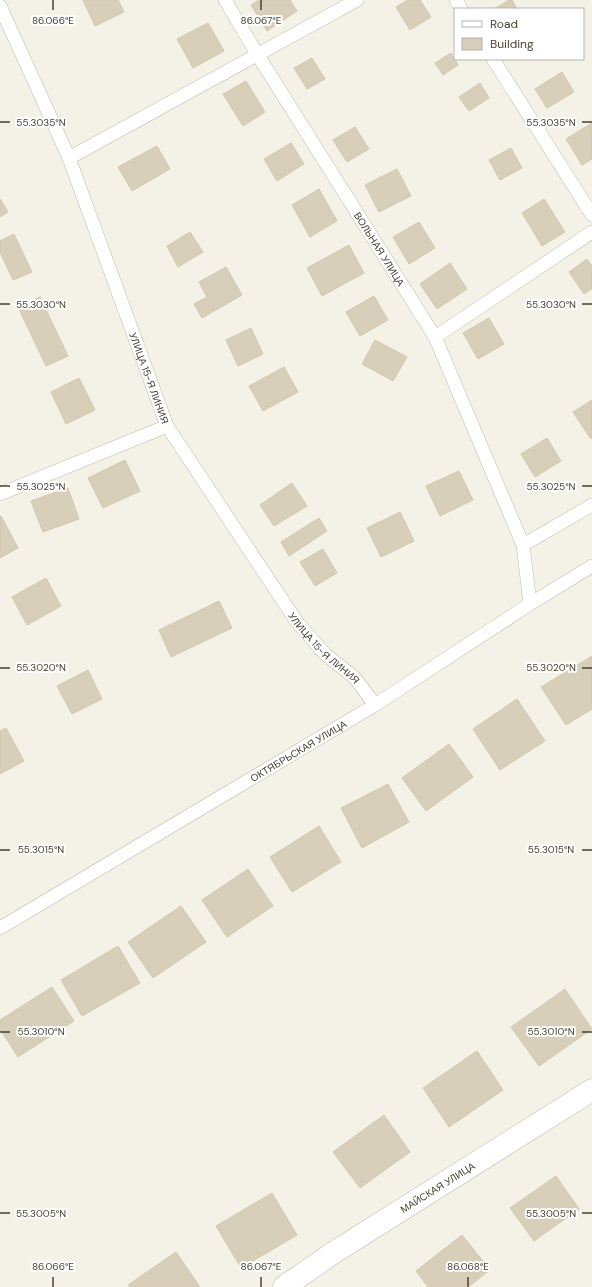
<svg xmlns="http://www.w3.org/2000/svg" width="592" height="1287" font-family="'DM Sans',sans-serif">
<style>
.building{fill:#d7cfba;stroke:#d2c8ad}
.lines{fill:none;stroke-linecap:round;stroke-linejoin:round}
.service-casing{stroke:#c1bba8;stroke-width:14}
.minor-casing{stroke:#c1bba8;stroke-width:23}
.service{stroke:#fff;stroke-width:13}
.minor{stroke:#fff;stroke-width:22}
.ticks{fill:none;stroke:#484234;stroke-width:1.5}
.labels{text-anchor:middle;stroke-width:4;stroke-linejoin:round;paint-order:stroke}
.street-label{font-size:10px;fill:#484234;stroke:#fff}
.ticks-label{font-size:10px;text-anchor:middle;fill:#484234;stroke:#fff;stroke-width:4;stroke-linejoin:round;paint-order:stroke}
</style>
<rect width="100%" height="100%" fill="#f4f2e6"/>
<path class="building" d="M83,0H118L124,12L95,26Z
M259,0H290L297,11L267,31L251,5Z
M408,0H420L431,17L410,30L396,7Z
M509,0H512L517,9H494Z
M208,23L224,51L193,68L177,39Z
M451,53L458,65L443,75L435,63Z
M312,58L325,79L307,89L294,68Z
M562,72L574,92L547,108L535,89Z
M246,81L265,112L243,126L223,94Z
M480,83L489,98L469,111L459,97Z
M592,123V159L582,165L566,139Z
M355,127L369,149L347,162L333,140Z
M291,143L304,164L277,181L264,159Z
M157,146L170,169L132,191L118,167Z
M511,148L522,168L500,180L489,160Z
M397,169L411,196L379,212L365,185Z
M319,189L337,221L310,237L292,205Z
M0,199L8,212L0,217Z
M544,199L565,232L542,246L522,213Z
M419,222L435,248L409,264L393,237Z
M190,232L203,252L178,267L167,246Z
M14,234L32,272L13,280L0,252V241Z
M349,245L364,273L322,296L307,268Z
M587,259L592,266V289L584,294L569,272Z
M450,263L467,289L437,309L420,284Z
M226,267L242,295L202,318L194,304L207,297L199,282Z
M374,296L388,320L360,336L346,312Z
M40,297L68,356L46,366L18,307Z
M489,318L504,344L478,359L463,333Z
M251,328L263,354L238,366L226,340Z
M375,340L407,357L393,381L362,364Z
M284,367L298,392L263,411L249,386Z
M79,378L95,410L66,424L51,392Z
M592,400V438L591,439L573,412Z
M547,438L561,461L535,477L521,454Z
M125,460L140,491L103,508L88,478Z
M459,471L473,500L440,516L426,486Z
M292,483L307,506L274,526L260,505Z
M68,488L79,519L43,532L31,501Z
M400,512L414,541L381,557L367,528Z
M0,516H1L18,548L0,558Z
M319,518L327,531L289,556L281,542Z
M323,549L337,573L315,586L300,562Z
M46,578L61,606L27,625L12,597Z
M219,601L232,628L171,657L159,630Z
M592,656V709L566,725L541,687Z
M88,670L102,699L72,714L57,686Z
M517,699L545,741L500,770L473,729Z
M6,728L24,761L0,774V731Z
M449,744L473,777L426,811L402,778Z
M388,784L409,822L362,848L341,808Z
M319,826L341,862L292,892L270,857Z
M248,869L273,906L227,937L202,900Z
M181,906L206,942L153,978L128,942Z
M118,946L140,983L82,1016L61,980Z
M52,987L74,1021L18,1057L0,1029V1020Z
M565,989L592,1029L539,1066L511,1027Z
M477,1051L503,1090L449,1127L423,1088Z
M384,1115L410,1152L360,1188L333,1152Z
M556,1176L579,1209L534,1241L510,1208Z
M272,1193L297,1235L241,1268L216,1226Z
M462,1235L490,1270L468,1287H428L416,1271Z
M176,1252L200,1287H130L128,1285Z"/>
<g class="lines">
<defs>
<g id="service">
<path id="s1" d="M225,0L257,54L435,337L592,232"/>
<path d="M456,0L461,9"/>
<path id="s2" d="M0,6L69,158L167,426L297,622L325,654L355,678L375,705"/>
<path d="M493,59L592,215"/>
<path d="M69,158L357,0"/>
<path d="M435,337L523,545L530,604"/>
<path d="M0,494L167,426"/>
<path d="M523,545L592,505"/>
<path id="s3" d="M0,928L375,705L530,604L592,566"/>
</g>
<g id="minor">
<path id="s4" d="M284,1287L333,1253L592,1090"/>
</g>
</defs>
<use href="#service" class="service-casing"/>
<use href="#minor" class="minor-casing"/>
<use href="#service" class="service"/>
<use href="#minor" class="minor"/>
</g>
<path class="ticks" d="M53,0V10M261,0V10M0,122H10M582,122H592M0,304H10M582,304H592M0,486H10M582,486H592M0,668H10M582,668H592M0,850H10M582,850H592M0,1032H10M582,1032H592M0,1213H10M582,1213H592M53,1277V1287M261,1277V1287M468,1277V1287"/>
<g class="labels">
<g class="street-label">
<text dy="4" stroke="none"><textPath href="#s1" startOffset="293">ВОЛЬНАЯ УЛИЦА</textPath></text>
<text dy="4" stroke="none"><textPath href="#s2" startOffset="401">УЛИЦА 15-Я ЛИНИЯ</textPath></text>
<text dy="4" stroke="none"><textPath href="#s2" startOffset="725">УЛИЦА 15-Я ЛИНИЯ</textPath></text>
<text dy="4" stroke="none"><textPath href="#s3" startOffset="347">ОКТЯБРЬСКАЯ УЛИЦА</textPath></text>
<text dy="4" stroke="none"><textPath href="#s4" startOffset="183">МАЙСКАЯ УЛИЦА</textPath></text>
</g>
</g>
<g class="ticks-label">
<text x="53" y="24">86.066°E</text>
<text x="261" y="24">86.067°E</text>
<text x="41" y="126">55.3035°N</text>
<text x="551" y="126">55.3035°N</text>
<text x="41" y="308">55.3030°N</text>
<text x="551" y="308">55.3030°N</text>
<text x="41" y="490">55.3025°N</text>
<text x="551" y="490">55.3025°N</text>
<text x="41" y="671">55.3020°N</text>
<text x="551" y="671">55.3020°N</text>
<text x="41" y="853">55.3015°N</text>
<text x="551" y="853">55.3015°N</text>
<text x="41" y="1035">55.3010°N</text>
<text x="551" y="1035">55.3010°N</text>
<text x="41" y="1217">55.3005°N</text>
<text x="551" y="1217">55.3005°N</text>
<text x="53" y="1270">86.066°E</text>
<text x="261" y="1270">86.067°E</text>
<text x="468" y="1270">86.068°E</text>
</g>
<rect x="454" y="8" width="130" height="52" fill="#ffffff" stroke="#b6b3ae"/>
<rect x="462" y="21" width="20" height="6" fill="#ffffff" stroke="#b6b3ae"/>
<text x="490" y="28" font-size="12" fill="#484234">Road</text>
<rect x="462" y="38" width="20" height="12" fill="#d7cfba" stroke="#b6b3ae"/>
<text x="490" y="48" font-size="12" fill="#484234">Building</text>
</svg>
